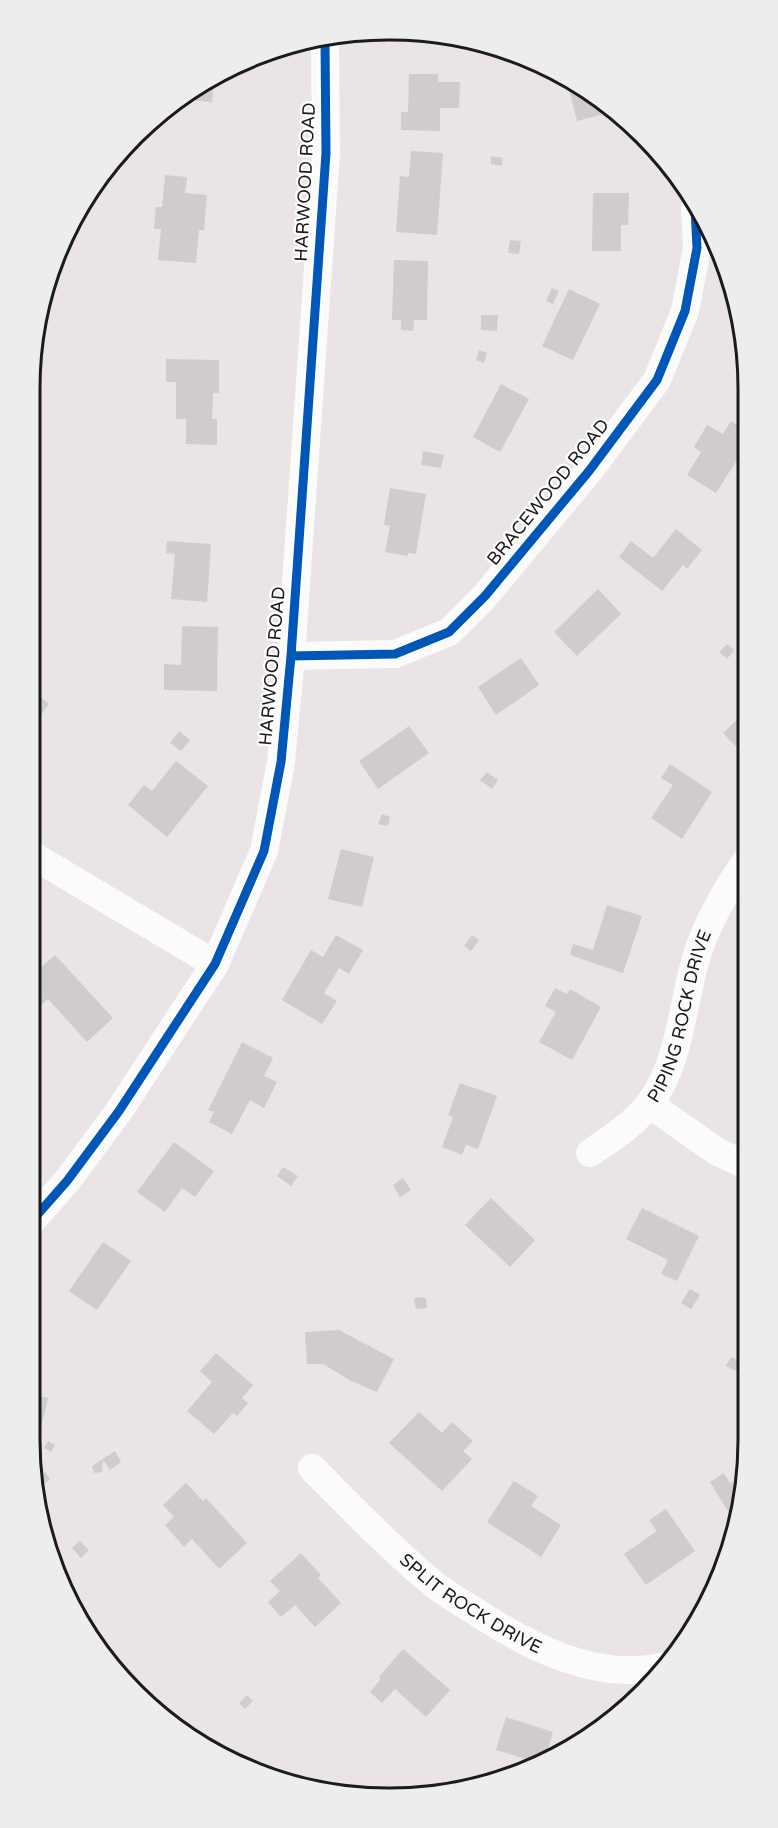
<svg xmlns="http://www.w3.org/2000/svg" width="778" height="1828" font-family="'Varela Round',sans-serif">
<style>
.building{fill:#d0cbcd}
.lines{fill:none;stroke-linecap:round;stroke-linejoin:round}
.street{stroke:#fcfbfb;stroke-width:28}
.cycleway-casing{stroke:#fff;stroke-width:13}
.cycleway{stroke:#0057b8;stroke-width:9}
.labels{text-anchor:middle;stroke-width:4.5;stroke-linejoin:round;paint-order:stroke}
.street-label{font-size:18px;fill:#1b1b1b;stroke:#fff}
.rim{fill:none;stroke:#1b1b1b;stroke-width:3}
</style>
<rect width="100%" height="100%" fill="#eae4e4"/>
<path class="building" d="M409,74H438V82H460L459,108H440V131L401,130V112H408Z
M214,79L212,102L188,100Z
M567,82L596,98L601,115L577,121Z
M411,151L443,153L437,235L396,232L400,176L409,177Z
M491,156L503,158L502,166L491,164Z
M165,175L187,177L185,193L207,195L204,230H199L196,263L158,260L161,229H154L156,207H162Z
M593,193H629L628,225H621V251H592Z
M510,240L521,241L519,254L508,253Z
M394,260L428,261L427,320H414L413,331L401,330V320H392Z
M552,288L559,291L553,304L546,301Z
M569,289L600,304L573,360L542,346Z
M481,315H498L497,331L481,330Z
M479,350L487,353L484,363L476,360Z
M166,359L219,360V393H213L212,419H217V445L186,444V419H176V382H166Z
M501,384L529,399L500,452L473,437Z
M731,421L745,430V453L742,452L716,493L687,475L701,452L694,447L707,425L723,434Z
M423,451L444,455L441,468L421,465Z
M390,488L426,494L416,554L408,553V556L385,552L390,526L384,525Z
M676,529L702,550L687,569L683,565L662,591L619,557L631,541L653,558Z
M167,541L211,544L207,602L171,599L175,554L166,553Z
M598,589L621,614L577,656L554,632Z
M182,626L218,627L217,691L164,690V664L181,665Z
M727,644L734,650L727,659L719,652Z
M521,658L539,685L496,715L478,687Z
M30,689L49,704L30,729Z
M746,711V757L723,733Z
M409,726L429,753L378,789L359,761Z
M179,731L190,740L181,751L170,743Z
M176,761L208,786L167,837L128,805L144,785L152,791Z
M670,764L712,792L682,839L651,818L673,785L661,778Z
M487,772L498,780L492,789L480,780Z
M382,814L390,817L388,826L378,824Z
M341,849L374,857L362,907L328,899Z
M607,905L642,916L623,973L570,955L573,944L593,950Z
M336,935L363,950L349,974L339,968L324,993L337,1001L322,1024L282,1000L311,950L323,957Z
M472,935L479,940L471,951L464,946Z
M55,955L113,1018L87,1042L48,999L37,1009L30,1002V977Z
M555,988L567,994L570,989L601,1007L572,1060L539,1042L556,1012L545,1006Z
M242,1042L273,1058L264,1076L277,1082L264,1108L250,1100L232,1134L209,1122L214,1112L208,1110Z
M747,1052V1096L737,1093L744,1073L740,1071Z
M460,1083L497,1096L478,1149L466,1145L462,1155L442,1147L453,1117L448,1115Z
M174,1142L214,1171L195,1197L182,1188L165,1212L137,1192Z
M283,1167L298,1176L291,1186L277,1176Z
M403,1178L411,1190L400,1197L393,1185Z
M491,1198L535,1240L510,1267L465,1225Z
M642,1208L699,1236L677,1281L661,1274L668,1260L626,1239Z
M103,1242L131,1261L97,1310L69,1291Z
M748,1272V1292L740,1289Z
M690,1289L700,1295L691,1309L681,1303Z
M418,1297L426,1298L427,1308L416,1309L414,1299Z
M339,1330L394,1359L377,1392L351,1381L323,1364H307L305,1332Z
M30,1351L37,1352L31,1380H30Z
M216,1353L253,1385L242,1398L248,1403L237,1416L233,1413L214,1434L187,1411L212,1382L200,1371Z
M731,1357L742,1362L738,1372L726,1366Z
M30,1394L48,1398L41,1427L30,1424Z
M419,1412L442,1433L452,1422L473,1441L463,1451L472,1459L442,1491L389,1443Z
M48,1441L55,1445L51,1452L44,1448Z
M115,1451L121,1462L110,1470L103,1460L102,1472L94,1473L92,1466Z
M45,1472L50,1479L41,1487L37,1479Z
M724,1473L730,1483L742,1476L734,1521L710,1482Z
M514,1481L538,1496L531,1506L561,1525L541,1557L487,1522Z
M186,1483L203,1501L206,1498L247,1543L219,1569L192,1539L184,1547L165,1525L174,1517L163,1505Z
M666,1509L695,1551L646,1585L624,1554L657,1531L649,1520Z
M80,1541L89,1550L81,1558L72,1548Z
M301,1553L321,1575L318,1578L341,1603L315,1627L295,1605L281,1617L268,1602L280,1591L270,1581Z
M403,1649L450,1690L426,1717L395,1689L382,1703L370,1692L381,1679L379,1677Z
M247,1695L253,1701L245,1709L239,1703Z
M506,1717L553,1732L545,1759L536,1762L496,1750Z"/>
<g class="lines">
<g class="street">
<path d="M291,656L395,654L449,632L485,596L589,471L657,380L685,311L697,248L695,208"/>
<path d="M30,854L215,964"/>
<path d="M649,1104L716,1151L747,1166"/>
<path id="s1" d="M590,1153C612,1138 634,1124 650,1103C681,1061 682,1003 697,955C708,920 726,890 746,861"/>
<path d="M30,1223L67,1181L119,1111L215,964L264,851L281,762L291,656L326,153L325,42"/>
<path id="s2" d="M312,1468C352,1508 391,1549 435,1585C446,1594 460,1602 473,1610C528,1646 597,1683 665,1666"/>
</g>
<defs>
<path id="cycleway" d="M291,656L395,654L449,632L485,596L589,471L657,380L685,311L697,248L695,208
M30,1223L67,1181L119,1111L215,964L264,851L281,762L291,656L326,153L325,42"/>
</defs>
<use href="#cycleway" class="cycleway-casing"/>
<use href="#cycleway" class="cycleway"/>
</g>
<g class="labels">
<g class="street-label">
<text transform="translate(305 182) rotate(-87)" y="6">HARWOOD ROAD</text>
<text transform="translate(548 492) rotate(-51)" y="6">BRACEWOOD ROAD</text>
<text transform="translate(272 666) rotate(-85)" y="6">HARWOOD ROAD</text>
<text dy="6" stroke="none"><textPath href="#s1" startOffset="171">PIPING ROCK DRIVE</textPath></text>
<text dy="6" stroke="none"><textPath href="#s2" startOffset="210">SPLIT ROCK DRIVE</textPath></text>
</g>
</g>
<path d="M0 0H778V1828H0ZM388 40H390A348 348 0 0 1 738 388V1440A348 348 0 0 1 390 1788H388A348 348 0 0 1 40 1440V388A348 348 0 0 1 388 40Z" fill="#ededed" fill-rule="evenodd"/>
<path class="rim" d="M388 40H390A348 348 0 0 1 738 388V1440A348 348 0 0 1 390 1788H388A348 348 0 0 1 40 1440V388A348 348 0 0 1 388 40Z"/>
</svg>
